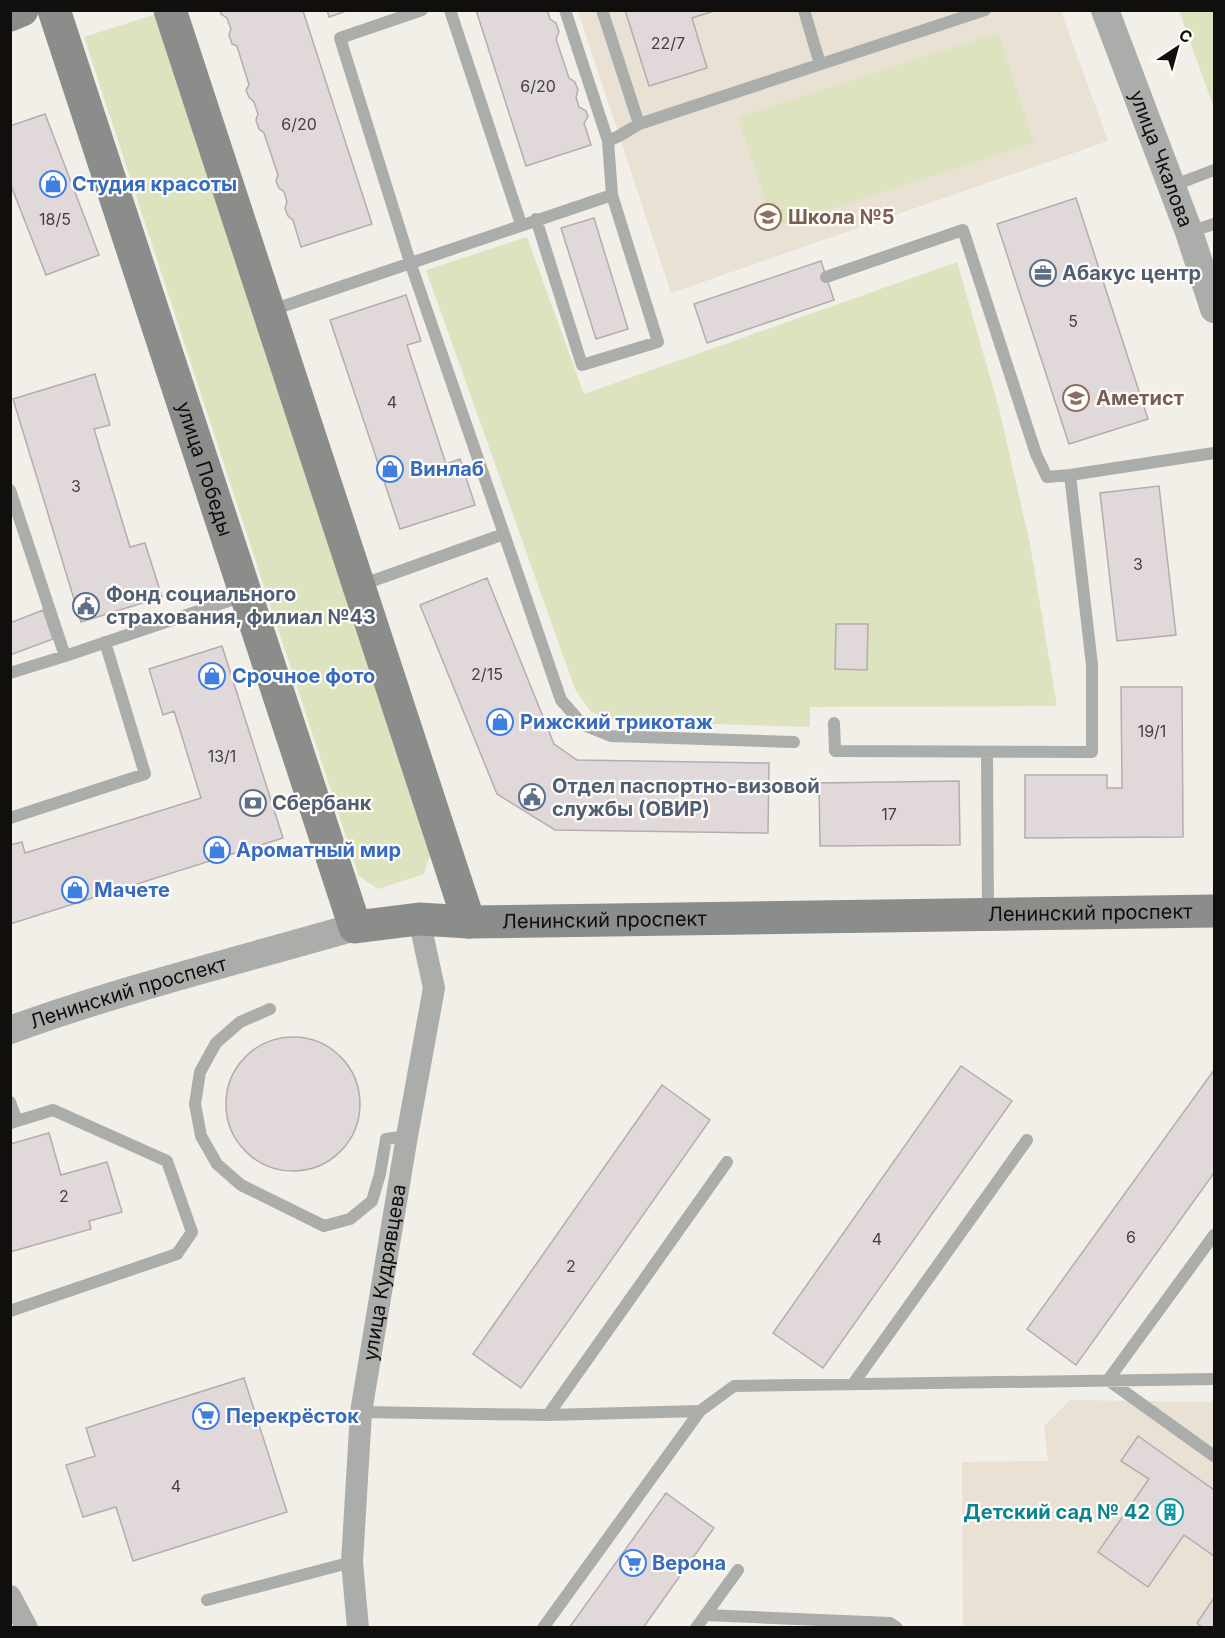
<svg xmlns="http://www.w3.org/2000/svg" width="1225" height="1638" font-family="Inter,sans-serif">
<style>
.built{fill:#e8e1d4}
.green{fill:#dce3be}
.building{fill:#e1d8da;stroke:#b4acae;stroke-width:1.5}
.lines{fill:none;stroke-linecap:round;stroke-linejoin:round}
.service{stroke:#abadab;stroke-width:12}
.minor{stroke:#abadab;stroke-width:22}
.tertiary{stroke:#abadab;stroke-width:28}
.secondary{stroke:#8a8d8a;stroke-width:33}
.labels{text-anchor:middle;stroke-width:4.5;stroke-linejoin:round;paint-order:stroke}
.number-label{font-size:16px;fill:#444140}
.street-label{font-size:20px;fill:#100f0d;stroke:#fffcf7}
.shop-label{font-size:20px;font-weight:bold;fill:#366cbe;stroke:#fffcf7;text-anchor:start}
.education-label{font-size:20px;font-weight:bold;fill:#785e54;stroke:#fffcf7;text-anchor:start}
.service-label{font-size:20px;font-weight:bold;fill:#4e5e75;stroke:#fffcf7;text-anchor:start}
.culture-label{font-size:20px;font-weight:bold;fill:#0d838f;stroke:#fffcf7;text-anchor:end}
</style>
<rect width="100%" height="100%" fill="#f2efe8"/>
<path class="built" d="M578,11H1061L1108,141L671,293Z
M1070,1400L1214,1402V1627H963L962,1462L1048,1461L1044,1426Z"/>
<path class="green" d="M1179,11H1214V108Z
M156,14L431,852L424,874L378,889L359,876L84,37Z
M998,33L1034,143L774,227L738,117Z
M527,237L584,394L957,262L999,408L1030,544L1057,706L810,707V727L614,721L591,712L575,689L426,270Z"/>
<path class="building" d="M220,10H306L303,11L372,224L301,247L293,220L288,216L285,208L287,202L284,192L279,188L276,181L278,175L264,133L259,129L256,120L258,114L254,102L249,97L246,90L249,85L237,46L232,44L229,35L231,29L227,18L221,14Z
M327,10H349L329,17Z
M476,10H547L550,19L556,23L559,32L556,39L569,78L575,82L578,90L576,97L579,107L586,111L588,117L584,123L591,145L526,166Z
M625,10H717L692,18L707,68L649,86Z
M45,114L99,255L46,275L10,183V126Z
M1076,198L1148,419L1069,444L997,224Z
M594,218L628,329L596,339L561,228Z
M821,261L834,300L707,343L694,304Z
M406,295L421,341L407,345L446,464L460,459L475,505L400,529L330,320Z
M95,374L110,425L94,429L130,547L145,543L162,597L81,622L13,399Z
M1159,486L1176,635L1117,641L1100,493Z
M487,578L554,744L577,760L769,763L768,833L555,830L497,794L420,605Z
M43,610L53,639L10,655V623Z
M836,624H868L867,670L835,669Z
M222,646L283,838L10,924V845L22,842L25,853L201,798L174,711L163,715L149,669Z
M1121,687H1182L1183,837L1025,838V775H1107V788H1122Z
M959,781L960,845L820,846L819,783Z
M226 1104a67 67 0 1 1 134 0a67 67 0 1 1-134 0Z
M961,1066L1012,1101L823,1368L773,1333Z
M1214,1070V1173L1076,1365L1027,1329Z
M662,1085L710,1120L521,1388L473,1354Z
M49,1133L61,1175L107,1162L122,1212L89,1221L91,1229L10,1252V1144Z
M244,1378L287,1512L133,1561L116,1507L83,1517L66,1465L95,1456L86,1428Z
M1138,1436L1214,1490V1556L1184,1535L1148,1587L1098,1552L1149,1479L1121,1461Z
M666,1493L714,1528L643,1628H569Z
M1214,1598V1628H1203L1197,1623Z"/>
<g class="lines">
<path class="service" d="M450,10L521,224
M602,10L639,124L985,10
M804,10L820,64
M608,141L619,136L639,124
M1172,186L1214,170
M536,219L582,365L658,342L612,195L608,141L565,10
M1189,232L1214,224
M826,277L963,230L1036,454L1047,477L1070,475
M269,311L612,195
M10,490L65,656L10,673
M504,534L561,700L583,725L611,736L794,742
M361,585L504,534L410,262L340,38L422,10
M65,656L246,595
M834,723L835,751L1092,752V665L1070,475L1214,453
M987,753L988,914
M10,818L145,774L105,642
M270,1009L240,1022L216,1043L200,1072L195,1104L201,1136L217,1164L241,1185L324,1226L350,1219L372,1201L380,1174L386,1139L407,1136
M10,1102L17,1121L11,1123
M1214,1235L1108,1380L1214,1456
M10,1311L177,1254L192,1232L167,1161L53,1110L17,1121
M853,1384L1027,1140
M361,1412L548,1415L700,1411L734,1386L1214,1379
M548,1415L727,1162
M207,1600L352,1562
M705,1615L890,1623L897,1628
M543,1628L700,1411
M696,1628L738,1570"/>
<g class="minor">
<path d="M10,1596L27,1628"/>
<path id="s1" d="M358,1628L352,1562L361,1412L407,1136L434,988L419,919"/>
</g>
<g class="tertiary">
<path id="s2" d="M1105,10L1189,232L1214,309"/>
<path id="s3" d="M10,1030C123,989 240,960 355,927"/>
</g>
<g class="secondary">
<path id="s4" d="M54,10L355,927L419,919L469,922L1214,911"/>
<path d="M170,10L469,922"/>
<path d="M10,15L22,10"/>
</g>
</g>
<defs>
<symbol id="shop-ring" viewBox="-11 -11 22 22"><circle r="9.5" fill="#fffcf7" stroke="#3f7fe0" stroke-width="1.5"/><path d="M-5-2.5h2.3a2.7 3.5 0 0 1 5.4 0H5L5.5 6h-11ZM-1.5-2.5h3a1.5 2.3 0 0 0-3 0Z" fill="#3f7fe0"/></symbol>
<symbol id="school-ring" viewBox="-11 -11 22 22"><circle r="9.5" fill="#fffcf7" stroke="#8d6e63" stroke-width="1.5"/><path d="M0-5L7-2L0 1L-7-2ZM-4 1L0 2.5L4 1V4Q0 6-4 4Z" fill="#8d6e63"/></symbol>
<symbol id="office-ring" viewBox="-11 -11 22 22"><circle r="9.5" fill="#fffcf7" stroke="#5c6f8a" stroke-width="1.5"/><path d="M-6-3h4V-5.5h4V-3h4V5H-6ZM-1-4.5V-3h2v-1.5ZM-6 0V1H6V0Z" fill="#5c6f8a"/></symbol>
<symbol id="civic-ring" viewBox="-11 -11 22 22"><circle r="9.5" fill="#fffcf7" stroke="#5c6f8a" stroke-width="1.5"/><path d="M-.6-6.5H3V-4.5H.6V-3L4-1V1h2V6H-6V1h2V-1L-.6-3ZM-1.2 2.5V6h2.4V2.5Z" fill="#5c6f8a"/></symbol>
<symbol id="bank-ring" viewBox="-11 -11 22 22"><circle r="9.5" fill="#fffcf7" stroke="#5c6f8a" stroke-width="1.5"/><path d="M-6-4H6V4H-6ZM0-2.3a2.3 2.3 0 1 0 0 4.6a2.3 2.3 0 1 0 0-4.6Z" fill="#5c6f8a"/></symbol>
<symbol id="supermarket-ring" viewBox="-11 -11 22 22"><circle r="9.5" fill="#fffcf7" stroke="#3f7fe0" stroke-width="1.5"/><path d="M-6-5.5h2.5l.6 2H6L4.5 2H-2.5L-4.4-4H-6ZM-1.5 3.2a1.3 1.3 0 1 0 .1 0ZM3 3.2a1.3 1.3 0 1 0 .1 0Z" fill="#3f7fe0"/></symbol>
<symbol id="building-ring" viewBox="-11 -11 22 22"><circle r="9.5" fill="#fffcf7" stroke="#0f9aa8" stroke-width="1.5"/><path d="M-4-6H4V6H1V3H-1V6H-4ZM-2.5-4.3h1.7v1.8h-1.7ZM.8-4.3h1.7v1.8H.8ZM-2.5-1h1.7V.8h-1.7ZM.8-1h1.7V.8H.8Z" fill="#0f9aa8"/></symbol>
</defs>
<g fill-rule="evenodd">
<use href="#shop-ring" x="38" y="169" width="30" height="30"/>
<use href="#school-ring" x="753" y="202" width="30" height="30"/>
<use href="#office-ring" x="1028" y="258" width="30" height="30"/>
<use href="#school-ring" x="1061" y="383" width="30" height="30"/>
<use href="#shop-ring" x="375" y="454" width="30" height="30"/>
<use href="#civic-ring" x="71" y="591" width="30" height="30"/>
<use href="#shop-ring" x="197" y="661" width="30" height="30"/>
<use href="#shop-ring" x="485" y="707" width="30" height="30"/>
<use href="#civic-ring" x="517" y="782" width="30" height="30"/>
<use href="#bank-ring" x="238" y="788" width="30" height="30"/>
<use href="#shop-ring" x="202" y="835" width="30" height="30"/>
<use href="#shop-ring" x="60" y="875" width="30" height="30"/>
<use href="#supermarket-ring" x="191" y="1401" width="30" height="30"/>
<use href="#building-ring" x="1155" y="1497" width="30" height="30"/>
<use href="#supermarket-ring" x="618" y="1548" width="30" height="30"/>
</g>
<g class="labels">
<g class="number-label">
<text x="668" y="49">22/7</text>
<text x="538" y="92">6/20</text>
<text x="299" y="130">6/20</text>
<text x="55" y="225">18/5</text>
<text x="1073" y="327">5</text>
<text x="392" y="408">4</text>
<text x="76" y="492">3</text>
<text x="1138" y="570">3</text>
<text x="487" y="680">2/15</text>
<text x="1152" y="737">19/1</text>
<text x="222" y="762">13/1</text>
<text x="889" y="820">17</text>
<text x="64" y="1202">2</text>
<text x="1131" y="1243">6</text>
<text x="877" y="1245">4</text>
<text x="571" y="1272">2</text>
<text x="176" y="1492">4</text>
</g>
<g class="street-label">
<text dy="7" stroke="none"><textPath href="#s2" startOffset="159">улица Чкалова</textPath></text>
<text dy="7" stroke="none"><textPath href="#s4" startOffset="483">улица Победы</textPath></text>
<text dy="7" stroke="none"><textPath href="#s4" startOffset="1701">Ленинский проспект</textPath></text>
<text dy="7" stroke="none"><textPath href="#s4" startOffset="1215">Ленинский проспект</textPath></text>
<text dy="7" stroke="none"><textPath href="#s3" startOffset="124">Ленинский проспект</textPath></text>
<text dy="7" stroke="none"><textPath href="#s1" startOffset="358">улица Кудрявцева</textPath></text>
</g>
<g class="shop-label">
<text x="72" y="191">Студия красоты</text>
<text x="410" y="476">Винлаб</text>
<text x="232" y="683">Срочное фото</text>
<text x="520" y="729">Рижский трикотаж</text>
<text x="236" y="857">Ароматный мир</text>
<text x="94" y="897">Мачете</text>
<text x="226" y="1423">Перекрёсток</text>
<text x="652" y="1570">Верона</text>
</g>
<g class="education-label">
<text x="788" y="224">Школа №5</text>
<text x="1096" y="405">Аметист</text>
</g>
<g class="service-label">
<text x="1062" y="280">Абакус центр</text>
<text x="106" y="601">Фонд социального<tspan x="106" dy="23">страхования, филиал №43</tspan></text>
<text x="552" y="793">Отдел паспортно-визовой<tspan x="552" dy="23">службы (ОВИР)</tspan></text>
<text x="272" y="810">Сбербанк</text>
</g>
<g class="culture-label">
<text x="1150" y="1519">Детский сад № 42</text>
</g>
</g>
<rect width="1225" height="1638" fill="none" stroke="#100f0d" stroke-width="24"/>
<g transform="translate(1177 48) rotate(36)" stroke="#fffcf7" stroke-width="4.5" paint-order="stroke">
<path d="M0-4.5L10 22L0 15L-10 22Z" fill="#100f0d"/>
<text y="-9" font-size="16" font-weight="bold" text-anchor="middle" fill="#100f0d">С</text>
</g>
</svg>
